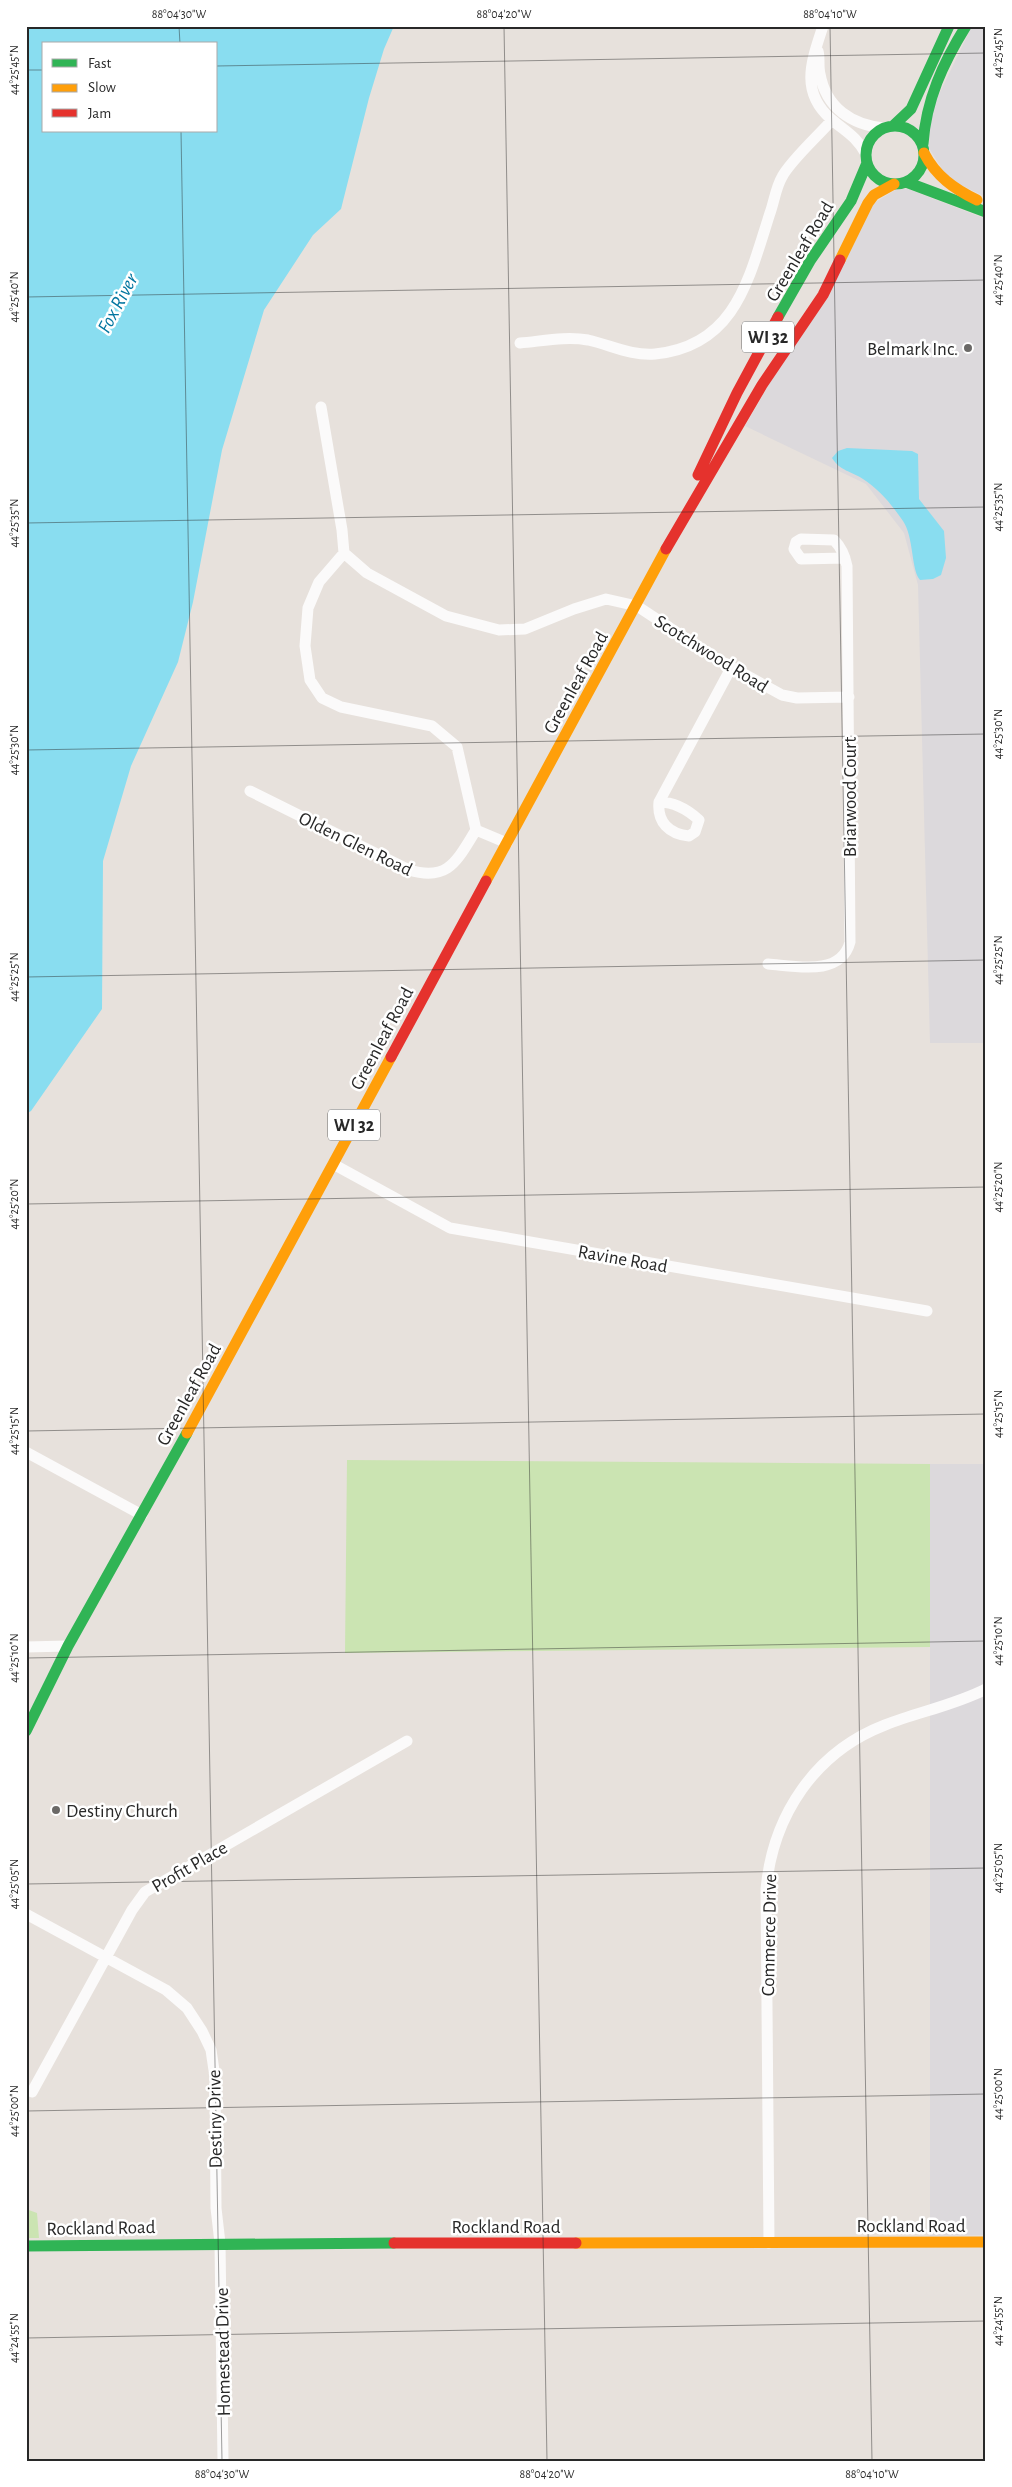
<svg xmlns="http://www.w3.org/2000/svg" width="1012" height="2487" font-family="'Alegreya Sans',sans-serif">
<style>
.industrial{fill:#dcd9dc}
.green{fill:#cbe4b2}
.water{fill:#89ddf0;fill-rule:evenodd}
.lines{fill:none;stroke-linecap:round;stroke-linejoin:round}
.street{stroke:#fbfafa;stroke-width:11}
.fast{stroke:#30b455;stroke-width:11}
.slow{stroke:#ff9f0a;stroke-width:11}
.jam{stroke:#e5322d;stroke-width:11}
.ticks{fill:none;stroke:#282828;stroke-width:1;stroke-opacity:0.45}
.poi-dot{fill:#6b6967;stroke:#fff;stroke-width:2}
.labels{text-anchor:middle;stroke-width:5;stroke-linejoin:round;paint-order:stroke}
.shield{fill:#fff;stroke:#686868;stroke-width:1}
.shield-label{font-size:18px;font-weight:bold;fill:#282828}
.street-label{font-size:19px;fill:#282828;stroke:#fff}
.poi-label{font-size:19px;fill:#282828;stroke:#fff;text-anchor:end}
.water-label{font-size:20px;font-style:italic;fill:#0376a0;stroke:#fff}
.neatline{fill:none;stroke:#282828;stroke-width:2}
.ticks-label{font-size:12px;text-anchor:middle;fill:#282828}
</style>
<rect width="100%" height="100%" fill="#e7e1dc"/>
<path class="industrial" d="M972,26H986V197L948,179L929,148L931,111Z
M897,189H908L986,219V1043H930L918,585L904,533L866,484L745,426L874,203Z
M930,1464H986V2235L930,2236Z"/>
<path class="green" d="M347,1460L930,1464V1647L345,1653Z
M26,2209L37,2213L39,2238H26Z"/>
<path class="water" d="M26,26H394L384,49L369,98L341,209L313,235L264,310L222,450L193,602L178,662L131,766L103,861L102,1009L31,1111L26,1114ZM44,44H216V131H44Z
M847,448L912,451L918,454L919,499L944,531L946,558L941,575L933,579L920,580C911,570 914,537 903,521C892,505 880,490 863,479C851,471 840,471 832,458L838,451Z"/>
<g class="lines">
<path class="street" d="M823,26C812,60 799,91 831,119C846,132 856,136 866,154
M818,51C820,58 818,66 820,74C826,108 852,125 884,128
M520,343C543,341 566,336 588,340C611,345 631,356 655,354C736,346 749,278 770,213C774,202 776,187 782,177C790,161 819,135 832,120
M321,407L342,530L344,553L367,573L446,616L499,630L525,629L574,609L606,599L637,606L717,659L782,695L797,698L849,697
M344,553L319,582L308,608L305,646L310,680L322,698L341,707L432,726L457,747L476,830L507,843
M250,791L409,870C449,882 457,860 476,830
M659,802C675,802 687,809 699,820L695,832L689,836C669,834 657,822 659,802L731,668
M768,964C795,966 841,977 850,942L847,566C845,556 842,548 834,540L801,539L796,542L794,549L801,559L845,558
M333,1164L450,1228L927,1311
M26,1452L142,1515
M26,1647L68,1646
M26,1914L166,1990L187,2008L202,2031L211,2050L215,2077L216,2208L220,2243L223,2461
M32,2092L132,1910L145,1892L407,1741
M769,2243L766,1889C773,1815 815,1752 885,1725C918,1712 955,1705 986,1689"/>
<path class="fast" d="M866 155a29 29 0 1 1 58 0a29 29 0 1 1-58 0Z
M893,126L911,109L949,26
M923,144C926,100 943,63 966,26
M906,182L986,212
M778,317L810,261L851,201L867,163
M26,1731L68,1646L187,1433
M26,2246L394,2243"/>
<path class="slow" d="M924,153C936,176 954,189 977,200
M840,260L868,203L874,195L894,184
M486,881L666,549
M187,1433L391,1057
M576,2243L986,2242"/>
<path class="jam" d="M698,475L737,393L778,317
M666,549L762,385L823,295L840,260
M391,1057L486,881
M394,2243H576"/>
</g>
<path class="ticks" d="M179,26L180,44M504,26L547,2461M830,26L872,2461M216,66L986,53M26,70H44M181,131L222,2461M26,297L986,280M26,523L986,507M26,750L986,734M26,977L986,960M26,1204L986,1187M26,1431L986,1414M26,1658L986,1641M26,1884L986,1868M26,2111L986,2094M26,2338L986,2321"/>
<g class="poi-dot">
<circle cx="968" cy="348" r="5"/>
<circle cx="56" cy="1810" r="5"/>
</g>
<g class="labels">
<g class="shield">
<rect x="742" y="321.5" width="52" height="31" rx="4"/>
<rect x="328" y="1109.5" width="52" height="31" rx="4"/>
</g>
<g class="shield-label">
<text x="768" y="343">WI 32</text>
<text x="354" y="1131">WI 32</text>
</g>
<g class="street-label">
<text transform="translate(799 251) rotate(-59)" y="7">Greenleaf Road</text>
<text transform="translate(712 653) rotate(32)" y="7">Scotchwood Road</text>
<text transform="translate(575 682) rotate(-61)" y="7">Greenleaf Road</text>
<text transform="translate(849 797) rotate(-90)" y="7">Briarwood Court</text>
<text transform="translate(356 843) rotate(26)" y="7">Olden Glen Road</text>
<text transform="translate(381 1038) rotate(-62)" y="7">Greenleaf Road</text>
<text transform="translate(623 1258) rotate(10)" y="7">Ravine Road</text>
<text transform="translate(188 1394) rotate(-61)" y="7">Greenleaf Road</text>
<text transform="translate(189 1866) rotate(-30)" y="7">Profit Place</text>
<text transform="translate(768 1935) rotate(-89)" y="7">Commerce Drive</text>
<text transform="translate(214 2119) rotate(-91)" y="7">Destiny Drive</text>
<text x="911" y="2232">Rockland Road</text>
<text x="506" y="2233">Rockland Road</text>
<text transform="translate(101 2227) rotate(-1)" y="7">Rockland Road</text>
<text transform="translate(222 2352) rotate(-91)" y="7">Homestead Drive</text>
</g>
<g class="poi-label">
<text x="958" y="355">Belmark Inc.</text>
<text x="66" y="1817" text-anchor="start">Destiny Church</text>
</g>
<g class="water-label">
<text transform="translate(117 303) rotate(-62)" y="7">Fox River</text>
</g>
</g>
<rect width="1012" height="2487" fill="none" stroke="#ffffff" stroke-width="55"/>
<rect x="42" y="42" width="175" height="90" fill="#ffffff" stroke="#a9a9a9"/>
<rect x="52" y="59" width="25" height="8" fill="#30b455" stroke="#a9a9a9"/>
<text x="88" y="68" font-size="15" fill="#282828">Fast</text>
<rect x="52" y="84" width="25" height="8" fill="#ff9f0a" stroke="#a9a9a9"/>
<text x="88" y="92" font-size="15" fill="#282828">Slow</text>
<rect x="52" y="109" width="25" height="8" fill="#e5322d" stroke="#a9a9a9"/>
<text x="88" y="118" font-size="15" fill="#282828">Jam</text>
<rect x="28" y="28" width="956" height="2432" class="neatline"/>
<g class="ticks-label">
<text x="179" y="18">88°04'30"W</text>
<text x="504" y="18">88°04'20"W</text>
<text x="830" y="18">88°04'10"W</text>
<text transform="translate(998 53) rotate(-90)" y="4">44°25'45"N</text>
<text transform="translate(14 70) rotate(-90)" y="4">44°25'45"N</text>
<text transform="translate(998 280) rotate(-90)" y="4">44°25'40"N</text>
<text transform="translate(14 297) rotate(-90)" y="4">44°25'40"N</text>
<text transform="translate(998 507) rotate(-90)" y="4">44°25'35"N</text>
<text transform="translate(14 523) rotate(-90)" y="4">44°25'35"N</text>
<text transform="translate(998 734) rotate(-90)" y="4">44°25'30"N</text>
<text transform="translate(14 750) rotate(-90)" y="4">44°25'30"N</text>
<text transform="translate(998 960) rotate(-90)" y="4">44°25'25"N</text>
<text transform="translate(14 977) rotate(-90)" y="4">44°25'25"N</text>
<text transform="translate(998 1187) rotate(-90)" y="4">44°25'20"N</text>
<text transform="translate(14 1204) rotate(-90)" y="4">44°25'20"N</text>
<text transform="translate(998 1414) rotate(-90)" y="4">44°25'15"N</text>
<text transform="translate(14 1431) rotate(-90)" y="4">44°25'15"N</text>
<text transform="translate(998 1641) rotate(-90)" y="4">44°25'10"N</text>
<text transform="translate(14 1658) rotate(-90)" y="4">44°25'10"N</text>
<text transform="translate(998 1868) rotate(-90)" y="4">44°25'05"N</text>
<text transform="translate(14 1884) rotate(-90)" y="4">44°25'05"N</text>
<text transform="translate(998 2094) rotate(-90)" y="4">44°25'00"N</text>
<text transform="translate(14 2111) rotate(-90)" y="4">44°25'00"N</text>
<text transform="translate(998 2321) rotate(-90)" y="4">44°24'55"N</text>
<text transform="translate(14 2338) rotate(-90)" y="4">44°24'55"N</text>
<text x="222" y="2478">88°04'30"W</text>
<text x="547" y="2478">88°04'20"W</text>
<text x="872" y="2478">88°04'10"W</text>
</g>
</svg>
